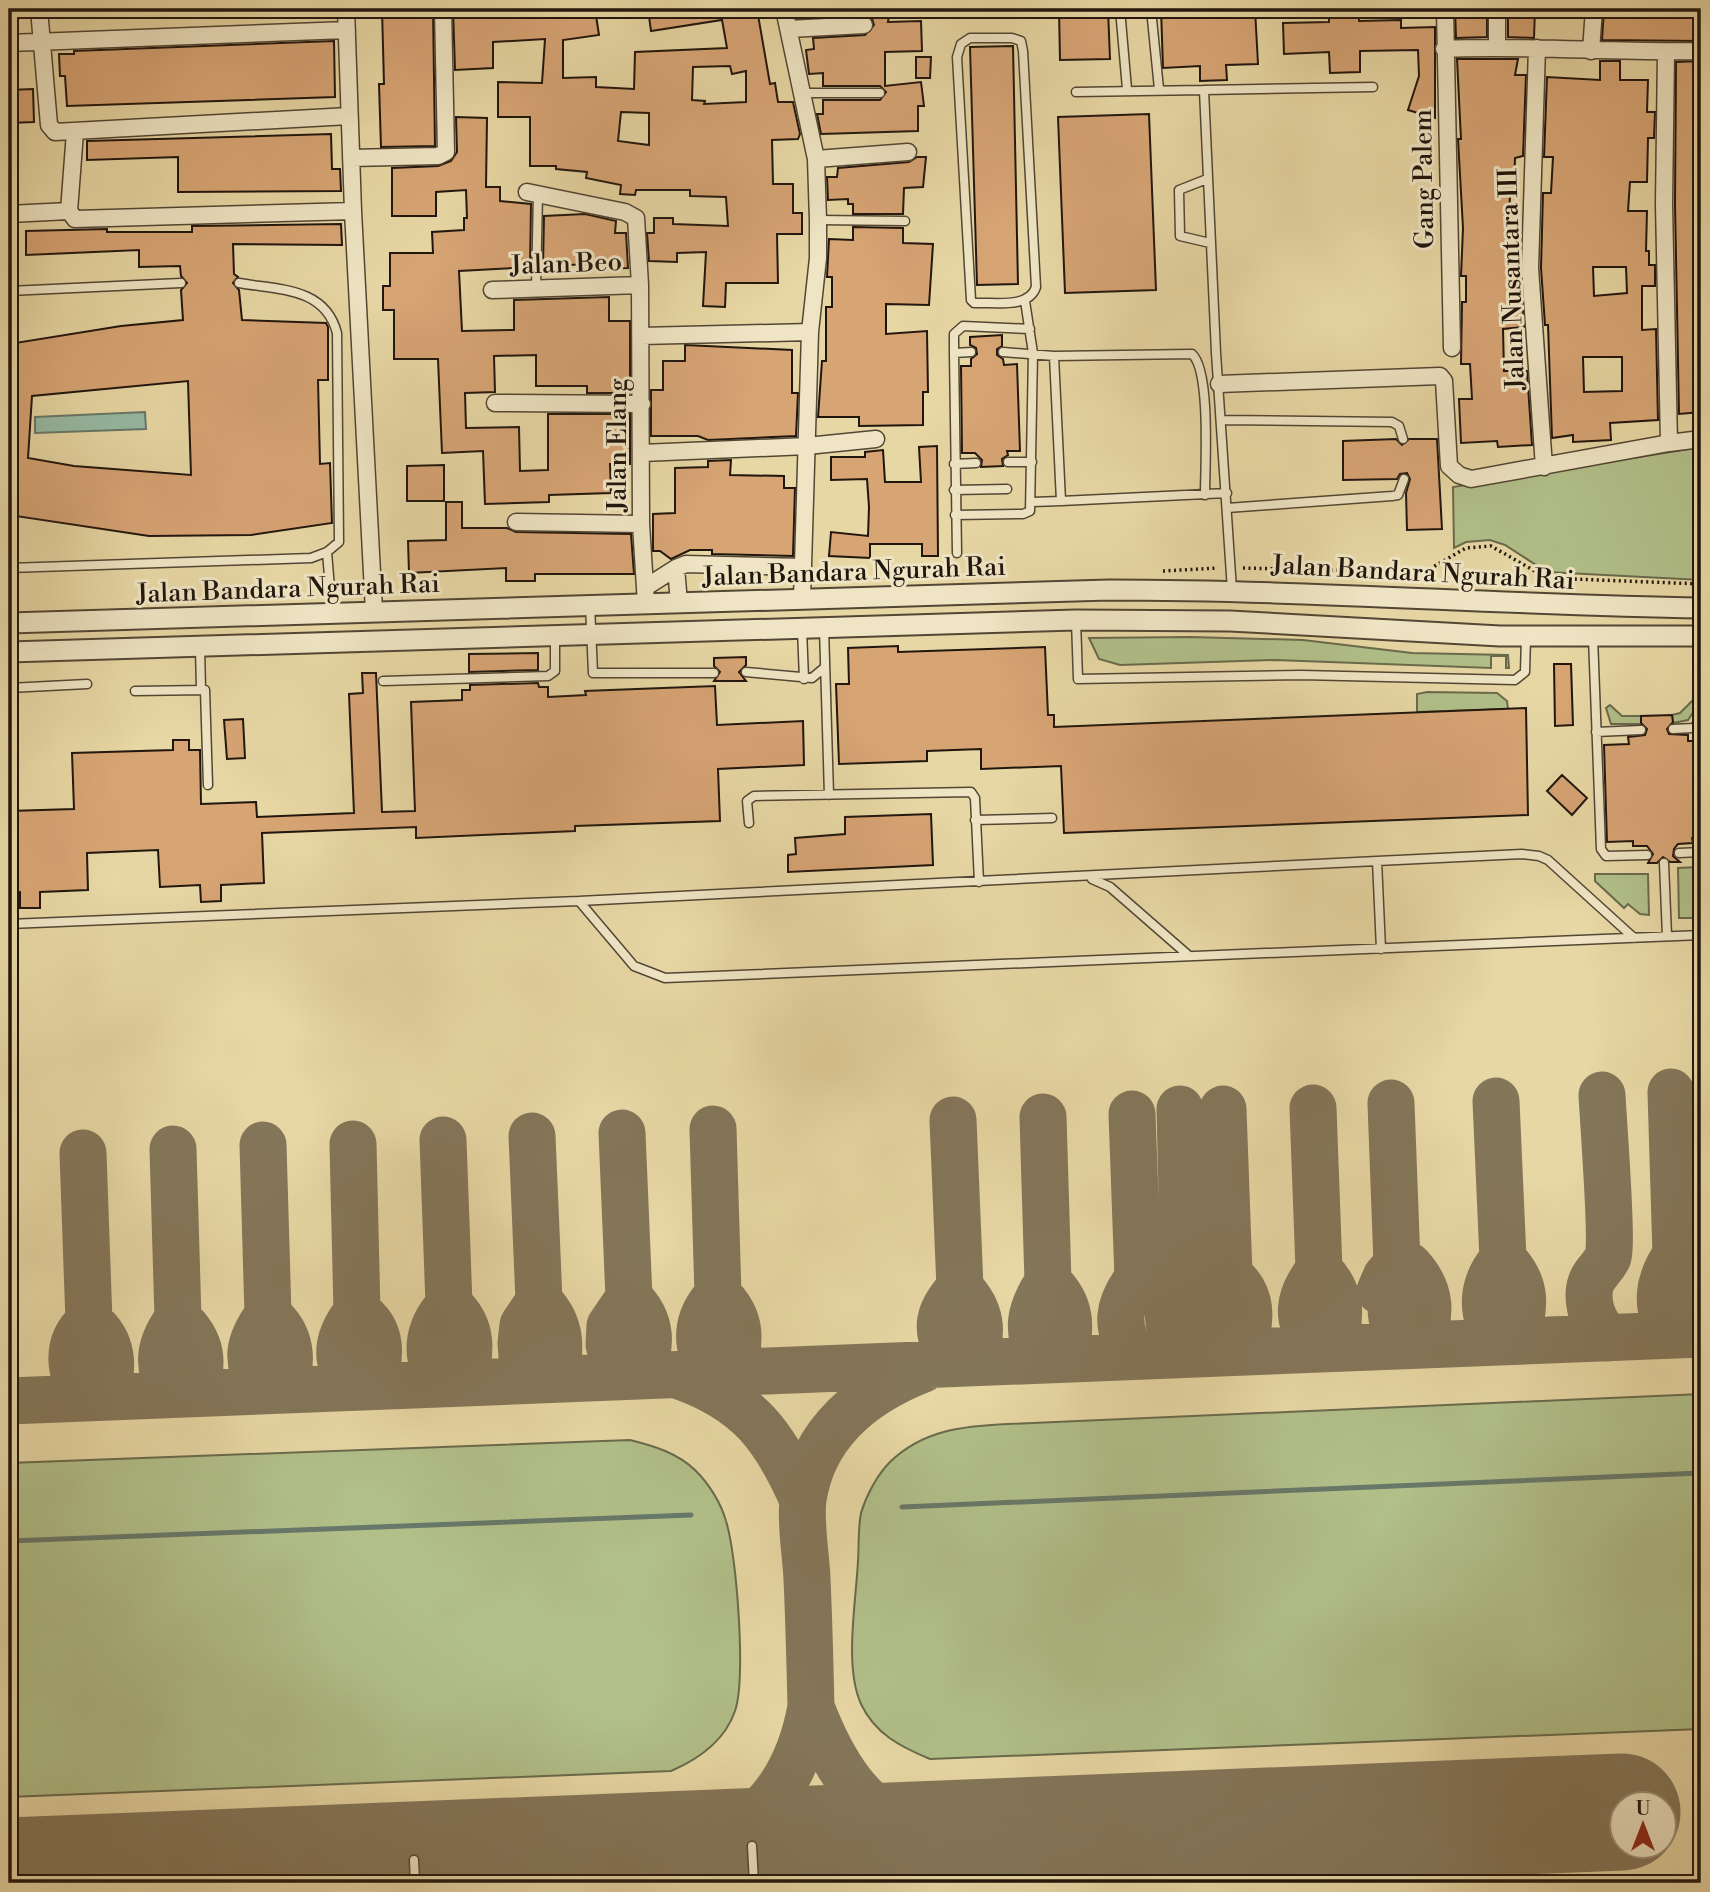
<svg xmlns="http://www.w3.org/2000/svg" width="1710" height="1892" font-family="'Libre Bodoni',serif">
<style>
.green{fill:#b1bf89;stroke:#696a4c;stroke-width:2}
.water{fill:#97baa5;stroke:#687869;stroke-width:2}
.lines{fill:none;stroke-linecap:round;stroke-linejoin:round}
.stream{stroke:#687869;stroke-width:5}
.taxiway{stroke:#847659;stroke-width:47}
.runway{stroke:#847659;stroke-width:117}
.building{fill:#d7a474;stroke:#21160e;stroke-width:2;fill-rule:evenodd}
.service-casing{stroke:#524634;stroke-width:11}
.minor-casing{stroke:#524634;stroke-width:19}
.tertiary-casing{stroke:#524634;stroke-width:23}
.path{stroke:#21160e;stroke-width:3.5;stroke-dasharray:2 3.5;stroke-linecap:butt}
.service{stroke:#efe5c4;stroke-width:8}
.minor{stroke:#efe5c4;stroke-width:16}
.tertiary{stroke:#efe5c4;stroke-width:19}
.labels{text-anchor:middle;stroke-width:6;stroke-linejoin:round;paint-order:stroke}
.street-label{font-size:26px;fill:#21160e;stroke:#efe5c4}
</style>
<rect width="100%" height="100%" fill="#e7d7a4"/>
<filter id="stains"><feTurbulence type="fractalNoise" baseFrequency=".00286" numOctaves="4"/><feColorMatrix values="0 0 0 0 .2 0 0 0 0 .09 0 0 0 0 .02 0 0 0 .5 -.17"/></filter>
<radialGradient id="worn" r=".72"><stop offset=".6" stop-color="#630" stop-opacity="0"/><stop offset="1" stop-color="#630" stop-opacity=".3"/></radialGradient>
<path class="green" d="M1695,448L1701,519V580L1547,572L1505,545L1490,540L1466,542L1454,548L1453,487Z
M1190,637L1303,640L1412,653L1508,655L1509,668H1506V656H1491V668L1275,660L1120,665L1099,659L1089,638Z
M1427,692L1497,693L1507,701L1508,709L1417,712V694Z
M1695,698L1698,705L1688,720L1673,723L1672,715L1680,713Z
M1610,705L1622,716H1641V724H1611L1606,708Z
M1697,867L1698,878H1701V918H1679L1678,868Z
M1595,874H1648L1649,915L1640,914L1628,904L1624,908L1595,881Z
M1701,1394V1729L930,1759C901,1747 875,1734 861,1704C844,1667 856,1602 858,1561C859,1546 858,1528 861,1513C866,1496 877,1475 890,1462C923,1430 963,1426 1008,1424Z
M630,1440C654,1446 678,1453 696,1471C709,1484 721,1503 726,1521C737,1556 746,1678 735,1711C725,1740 699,1759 671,1771L9,1797V1463Z"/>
<path class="water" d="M145,412L146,429L35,433V417Z"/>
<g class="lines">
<path class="stream" d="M902,1507L1701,1473
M9,1541L691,1515"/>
<path class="taxiway" d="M1671,1092L1676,1255C1658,1280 1653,1309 1674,1335
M1602,1095C1603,1117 1613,1246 1608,1257C1601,1272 1590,1274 1589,1294C1589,1313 1596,1324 1607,1338
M1496,1101L1503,1259C1481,1285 1479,1314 1500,1342
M1313,1108L1319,1270C1297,1298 1295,1319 1316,1349
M1180,1109L1184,1275C1163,1303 1164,1325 1182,1354
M1223,1109L1229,1275L1212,1302L1210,1321L1225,1352
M1132,1114L1138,1278C1117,1306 1115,1326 1133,1355
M1043,1117L1048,1282C1030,1309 1024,1332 1043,1359
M953,1120L960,1288C936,1313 934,1332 953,1362
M713,1129L718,1295C696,1318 693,1346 713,1372
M622,1133L629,1298L610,1326L609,1345L617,1365L626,1375
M532,1136L539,1301L523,1325L521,1343L522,1357L534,1379
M443,1140L449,1305C428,1328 421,1359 446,1383
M353,1144L357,1312C337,1337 333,1360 353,1386
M173,1149L178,1319C159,1344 155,1367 173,1394
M83,1153L89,1322C65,1343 68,1374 87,1397
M1676,1255C1700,1278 1707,1305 1688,1334
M1503,1259C1529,1286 1525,1307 1515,1341
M1397,1264C1420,1287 1425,1318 1405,1345C1384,1318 1388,1291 1409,1266C1432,1291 1433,1315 1418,1345
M1319,1270C1343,1294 1342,1318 1332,1348
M1229,1275C1255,1296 1252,1323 1241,1351
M1048,1282C1072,1305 1072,1327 1064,1358
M960,1288C982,1311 984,1332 973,1362
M1380,1291L1386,1277L1397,1264L1391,1103
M718,1295C742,1318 742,1341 731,1371
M629,1298C653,1321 652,1345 641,1374
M539,1301C562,1324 563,1349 553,1378
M449,1305C474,1327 472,1353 462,1382
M357,1312C384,1330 381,1356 373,1385
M268,1315C292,1335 294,1361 283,1389
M178,1319C202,1341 205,1362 194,1393
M89,1322C114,1341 115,1369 104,1397
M680,1376C748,1400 775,1436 803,1500
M261,1390C245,1360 248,1342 268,1315L263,1145
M9,1401L1701,1334
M811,1707C810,1664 809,1622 807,1579C806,1554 800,1524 803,1499C813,1432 864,1392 923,1369
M670,1849C687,1845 707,1843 723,1836C776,1811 801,1762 811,1707C830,1757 861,1816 918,1829C937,1834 958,1835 977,1837
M467,1857L521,1870L542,1883"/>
<path class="runway" d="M9,1876L1622,1812"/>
</g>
<path class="building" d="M382,9H433L435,146L381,147L379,84H384Z
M453,9H595L599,35L563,40V78L596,77V87L634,89L635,52L727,48L722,20L651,31L648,9H757L770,84L775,83L778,102H793L800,134L798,139L772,140L773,184H793V213H802V234H777L778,283H726L725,307L703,306L706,252L677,253V262L649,261L647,233H654V218H673V224L728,226L726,197L690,196V190H636L635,195L620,194L621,185L586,178L587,172L556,169V166H530V117H498V82L542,83L545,39L493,42V68L455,70ZM730,66L732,74L746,71V102L704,104L705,101L692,100L693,67ZM621,112L649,113V145L618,141Z
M810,9H890L888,22L921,21L922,51L885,52V86L921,82L924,106H918V131L821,134L817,114H823V100H880L886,92L880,86H823V73L809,74L806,50L814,49L813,38L865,35L874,25L872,19L864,15L811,17Z
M1059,9H1108L1110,59L1060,60Z
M1161,9H1255L1258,64L1226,65L1227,80L1200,81V66L1163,68Z
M1359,9V21L1401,20V28L1435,27V118L1408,110L1419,76L1418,50L1360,51V72L1330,73L1329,52L1284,54L1283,23L1329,22V10Z
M1455,9H1487V37L1456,38Z
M1508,9H1535L1534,38L1508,37Z
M1604,9H1701V41L1602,40Z
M334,41L335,97L67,106L65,76H60L59,54H74V51Z
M1013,46L1018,284L977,285L970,47Z
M916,57H931L930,78H916Z
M1457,59H1518L1515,75H1526L1523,156L1515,158L1514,195H1510L1507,255H1520L1524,327L1503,329L1504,371H1527L1532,445L1498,447L1497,441L1461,443L1459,399H1472L1470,364H1461L1462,302H1466V276H1461L1463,228L1458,139H1461Z
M1600,61H1620V80H1648L1647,112H1655L1654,138H1648L1647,182H1630L1628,211H1647L1646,251H1649V265H1655V286H1642V330L1656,329L1658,420L1610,423L1611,440L1573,442V435L1552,438L1548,325H1545L1541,268L1543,193H1551L1553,157H1544L1547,77L1600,80ZM1593,267H1626L1627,293L1594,296ZM1583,357H1622V391L1584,392Z
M1701,61V353H1693V383H1701V412L1679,414L1675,204L1676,62Z
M33,89L34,122L9,123V90Z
M1149,114L1156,290L1065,293L1058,117Z
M456,117L487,118L486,187H500V201L531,204L530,267L459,271L462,331L514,330V300L609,297V321H630V393H587V386H536V355L494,356L495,392L465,393L466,428L519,427L520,471L548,470V414H630V464H610L611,493L549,495V502L485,504L483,451L442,453L438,359H394V310H383V286H390V253H433L432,232L464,230V218H467L466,190L436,192V216H392V168L438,166L451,161L457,152Z
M331,134L332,169H340L341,191L178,192V157L87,160V141Z
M917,157H926L923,187L904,188L903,214H853V204H848V199L828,200L827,177H837L838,168L909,162Z
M585,214L616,221L615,233H626L628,268L592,269V264L543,266L544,216Z
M341,224L342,245L233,244L234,274L238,277L233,283L239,290L242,320L326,323L328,327V380H318L320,464L330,463L332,523L251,535L149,536L9,515V344L121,326L183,320L181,290L187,283L181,276L180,266L139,267V250L26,255V231L107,229V232H192V226ZM188,381L191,475L74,466L28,458L32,396Z
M853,227L903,228V243L933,244L929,305L886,304V334L927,331L928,392H923V425L859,426V417H818L822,361H826V307H832V277H827L829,239L853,240Z
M1002,335V346L997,349V355L1003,359L1004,365L1017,364L1020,451H1007L1008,455L1002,459L1003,466L981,467L982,460L975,453H962L961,366H971V359L977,354L976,348L970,345V337Z
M685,345L792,350V393H798L796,436L708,440L698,436H651V390H663V361H685Z
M1396,439L1402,445L1409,439H1437L1442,529L1407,530L1406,493L1410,479L1407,473L1400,474L1397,479L1343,480V441Z
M937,446L938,556H922V544H870V558L829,556L831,532L868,536L869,507L867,479L831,480V457H865V452L883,450L885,482H921L919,447Z
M731,460L730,475L784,476V488H795L793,556L712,554V550H690L671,559L660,551H653V514L675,513V468L708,467V461Z
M444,465V501H407V466Z
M446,502H462V528H507L516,532L631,534L634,574H535V581H506V568L409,573L408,541L446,540Z
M898,646V652L1045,647L1048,715H1054V727L1526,708L1528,815L1064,833L1061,766L981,769V749L927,751V761L839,764L836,684H849L848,648Z
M538,653V670L469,672V654Z
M746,657V665L739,672L746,681H714L720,672L714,666V658Z
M1554,664H1571L1573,725L1555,726Z
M362,673H376L382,812L415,811L411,702L462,700V690H470V685L538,683L539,687H548V697L586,695L585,691L715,686L717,725L803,721L804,765L718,769L720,821L575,826V831L416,838V827L262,833L264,883L221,885V901L201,902L200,885L160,887L158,850L87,853L88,890L40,892V908H20V892L9,893V811L74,809L72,753L173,750V740H189V750H200L201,804L256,802L257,817L354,813L349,694L363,693Z
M1672,715L1673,722L1667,729L1669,734L1688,735V741H1701V837L1692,838L1693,843L1678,844L1674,849L1673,856L1680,862H1670L1663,857L1657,863H1648L1653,854L1647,846H1633V841L1607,842L1604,745L1629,744L1628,737L1645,735L1647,729L1641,723V716Z
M243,719L245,758L227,759L224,720Z
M1562,775L1587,798L1572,815L1547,791Z
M931,814L933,865L788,872V855L796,854L795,838L845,834V817Z"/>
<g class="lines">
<defs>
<path id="service" d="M1120,9L1127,89
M1151,9L1159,89
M970,38H1012L1021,41L1023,51L1036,287C1029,309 994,302 974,303L971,300L957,57L961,44Z
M1076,92L1204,90
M803,93H880
M1207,179L1179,190L1180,236L1210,243
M818,220L905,221
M536,288L538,194
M9,291L181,283
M971,352L954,353V334L963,326L1030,329
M1003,352L1054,356L1192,354C1211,371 1205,467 1205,495
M954,353L957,553
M1054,356L1061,501L1227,493
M1221,420L1392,422L1399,426L1403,439
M1008,462H1032
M954,464L976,463
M954,490L1007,489
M1032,502L1061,501
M1227,508L1392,496L1398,495L1404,479
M955,515L1023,514L1030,511L1033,353L1025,301
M327,552L332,612
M9,568L311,558L327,552L339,542L337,333C325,287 279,290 239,283
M1232,590L1216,353L1204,90L1373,87
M590,605L593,673H714
M1076,620L1078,679L1301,675L1515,680L1525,672L1526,637
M824,628L829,795
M802,629L804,679
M1593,637L1601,849L1606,856L1647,855
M200,648L201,689
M746,672L812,678L824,668
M383,681L548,676L555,671V635
M9,688L87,684
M135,691L205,690L208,785
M1673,729L1693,728L1701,723
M1596,732L1641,730
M975,820L1052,818
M749,823L747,801L754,796L971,792L975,798L979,882
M1679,853L1701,852
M1664,863L1667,936
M1092,879L1110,887L1188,955
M579,901L1377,861
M9,924L579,901L634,966L665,978L1701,935
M1381,949L1377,861L1522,854L1539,856L1548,860L1634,938
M752,1846L754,1883
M414,1860L415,1883"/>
<path id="minor" d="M39,9L49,125L55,132L349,116
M346,9L353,211L374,611
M784,9L816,159L818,220V258L810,332L802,599
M1445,9L1452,348
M789,29L864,25
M9,43L347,30
M1497,47V9
M1537,48L1530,268L1544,467
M1444,49C1530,45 1615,53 1701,51
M1591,51L1594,9
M1666,52L1664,204L1669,443
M75,132L69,211L75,219L353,211
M351,158L438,156L446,152L443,9
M816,159L908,152
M527,192L625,212L636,218L640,285L641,524L646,604
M9,214L69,211
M492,290L640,285
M641,336L810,332
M1219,384L1440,376L1444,381L1449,466L1459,475L1471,479L1669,443L1701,439
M495,403L642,404
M642,453L807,446L876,439
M516,522L641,524
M646,587L676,568
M679,603L676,568L686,564L803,567"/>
<path id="tertiary" d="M9,623L1109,590C1306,590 1504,605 1701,608
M9,652L1076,620L1230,621L1500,636H1701"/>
</defs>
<use href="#service" class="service-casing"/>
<use href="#minor" class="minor-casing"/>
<use href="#tertiary" class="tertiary-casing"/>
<path class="path" d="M1243,568L1414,572L1428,570L1466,548L1491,546L1547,578L1701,584
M1163,571L1218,568"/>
<use href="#service" class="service"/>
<use href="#minor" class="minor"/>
<use href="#tertiary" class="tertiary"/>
</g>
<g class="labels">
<g class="street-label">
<text transform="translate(1423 179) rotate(-91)" y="9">Gang Palem</text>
<text transform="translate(566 263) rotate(-2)" y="9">Jalan Beo</text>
<text transform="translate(1511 279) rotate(-92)" y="9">Jalan Nusantara III</text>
<text transform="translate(617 445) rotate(-90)" y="9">Jalan Elang</text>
<text transform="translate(854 571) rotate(-2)" y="9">Jalan Bandara Ngurah Rai</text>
<text transform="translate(1423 572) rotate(3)" y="9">Jalan Bandara Ngurah Rai</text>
<text transform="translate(288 588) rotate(-2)" y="9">Jalan Bandara Ngurah Rai</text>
</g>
</g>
<rect width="1710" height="1892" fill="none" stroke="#e7d7a4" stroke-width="35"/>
<rect x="10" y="10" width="1689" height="1871" fill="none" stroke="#21160e" stroke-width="3.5"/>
<rect x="18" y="18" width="1675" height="1857" fill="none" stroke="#21160e" stroke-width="2"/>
<g transform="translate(1643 1825)"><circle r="33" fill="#efe5c4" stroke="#9d927b" stroke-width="2"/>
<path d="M0-5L12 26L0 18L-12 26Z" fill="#8f2418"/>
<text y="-10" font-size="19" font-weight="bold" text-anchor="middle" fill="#21160e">U</text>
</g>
<rect width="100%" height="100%" filter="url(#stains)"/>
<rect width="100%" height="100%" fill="url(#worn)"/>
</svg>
